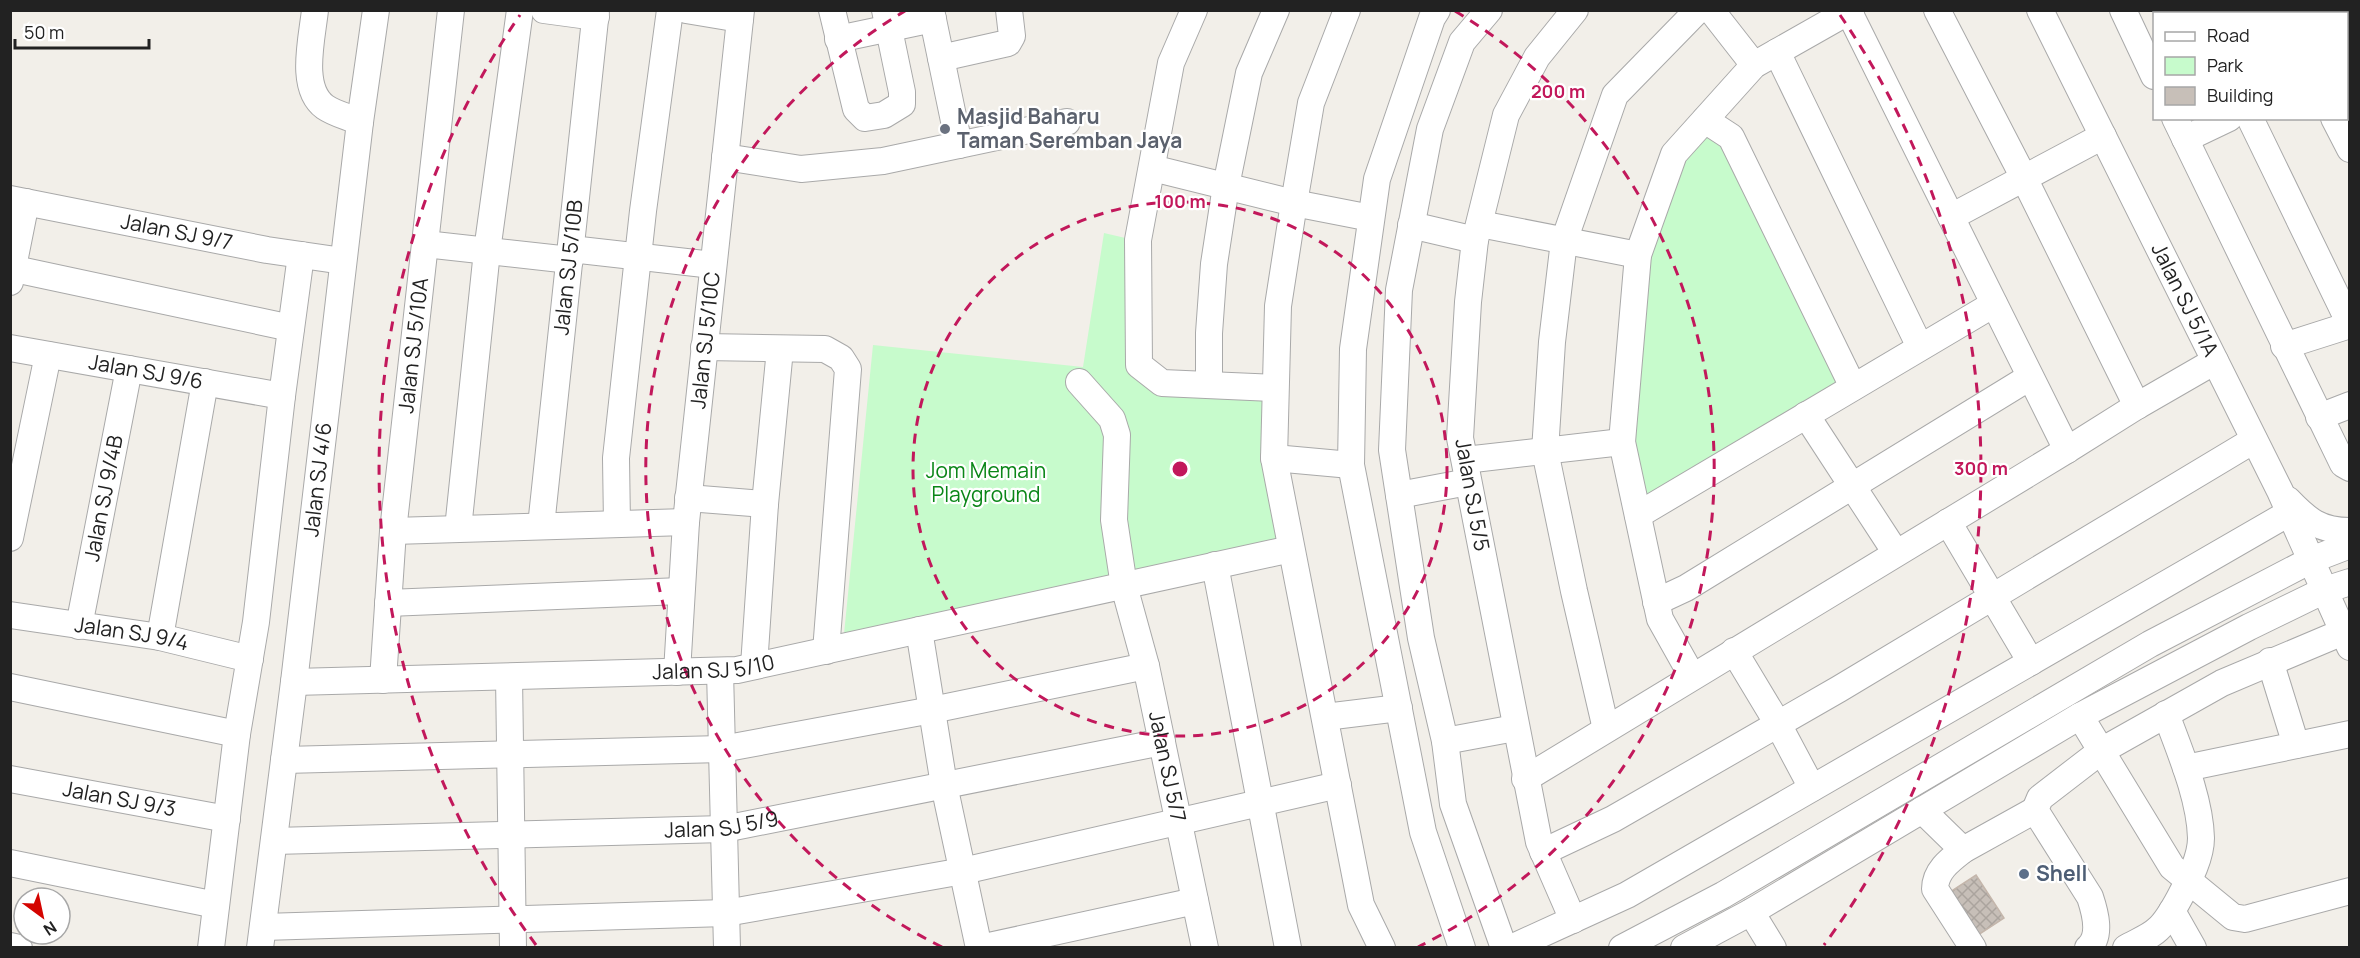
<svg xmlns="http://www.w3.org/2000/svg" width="2360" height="958" font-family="Manrope,sans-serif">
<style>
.park{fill:#c7fbcc}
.building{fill:url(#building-cross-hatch);stroke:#c4b6ab;stroke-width:1.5}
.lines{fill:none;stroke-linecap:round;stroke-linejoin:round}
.minor-casing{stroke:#a9a9a9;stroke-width:28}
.minor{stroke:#fff;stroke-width:26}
.ring{fill:none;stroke:#c2185b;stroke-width:3;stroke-dasharray:10 8}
.worship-dot{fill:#6b7280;stroke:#fff;stroke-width:2}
.service-dot{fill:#5c6f8a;stroke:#fff;stroke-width:2}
.labels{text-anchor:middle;stroke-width:4.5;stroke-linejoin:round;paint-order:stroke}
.worship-label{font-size:21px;font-weight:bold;fill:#5b616d;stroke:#fff;text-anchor:start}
.street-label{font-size:21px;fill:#222;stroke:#fff}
.park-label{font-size:21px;fill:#0a8617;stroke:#fff}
.service-label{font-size:21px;font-weight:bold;fill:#4e5e75;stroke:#fff;text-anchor:start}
.centre{fill:#c2185b;stroke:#fff;stroke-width:3}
.ring-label{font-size:18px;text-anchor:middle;font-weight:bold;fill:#c2185b;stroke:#fff;stroke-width:4.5;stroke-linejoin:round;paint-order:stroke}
</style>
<defs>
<pattern id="building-cross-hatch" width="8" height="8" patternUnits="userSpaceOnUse" patternTransform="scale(1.5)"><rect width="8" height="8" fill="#c7bfb8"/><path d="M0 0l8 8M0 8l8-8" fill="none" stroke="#aba49e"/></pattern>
</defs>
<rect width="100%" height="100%" fill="#f2efe9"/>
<path class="park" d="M1705,124L1729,139L1850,386L1640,511L1624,442L1637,291L1675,155Z
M1104,233L1134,240L1136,366L1272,391L1287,546L843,644L873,345L1083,367Z"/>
<path class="building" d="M1976,875L2004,918L1972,939L1944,896Z"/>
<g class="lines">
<defs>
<g id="minor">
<path d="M315,10C312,39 299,88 325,107C335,114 349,117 360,122"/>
<path d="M544,10L596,17"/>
<path d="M686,10L740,19"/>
<path d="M832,10L856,109L865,118L884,115L902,104V92L885,10"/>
<path d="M931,10L959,145"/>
<path d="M1194,10L1171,63L1138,240L1139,365L1162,383L1275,388"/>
<path d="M1347,10L1311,103L1294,203L1278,306L1274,458L1361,905L1382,948"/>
<path d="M1437,10L1432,18L1377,179L1353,349L1351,465L1423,832L1462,948"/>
<path d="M1489,10L1462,42L1430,129L1399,290L1392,450L1421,638L1445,741L1453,804L1504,948"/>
<path d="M1711,10L1754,65"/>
<path d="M1937,10L2024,178L2137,406"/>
<path id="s1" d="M2040,10L2280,491L2350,647"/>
<path d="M2123,10L2154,76"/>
<path d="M2198,10L2200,14"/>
<path d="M2280,10L2281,14"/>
<path d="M1849,12L2067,450"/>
<path d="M838,39L933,19"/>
<path d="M1777,52L1920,347"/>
<path d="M941,58L1008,43L1012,36L1009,10"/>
<path d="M2346,64L2350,62"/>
<path d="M2175,118L2343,464L2350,468"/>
<path d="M2250,118L2350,324"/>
<path d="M2334,118L2350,149"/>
<path d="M1705,120L1731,137L1853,387"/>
<path d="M2185,139L2229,118"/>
<path d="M725,157L801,169L883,161L1067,122"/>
<path d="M1152,168L1294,203L1371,218"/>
<path id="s2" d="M10,199L267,250L343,261"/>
<path d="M1951,217L2103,136"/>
<path d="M1480,224L1638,255"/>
<path d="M1411,225L1475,240"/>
<path d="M425,244L570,260"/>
<path d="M571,249L713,265"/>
<path d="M10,268L291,328"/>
<path d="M10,282L26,202"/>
<path d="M2284,346L2350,325"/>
<path d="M704,347L825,349L841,358L848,369L826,651"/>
<path id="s3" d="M10,348L282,396"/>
<path id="s4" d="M1079,382L1112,419L1117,435L1114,520L1124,586L1146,666L1205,948"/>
<path d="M1209,385V333L1214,264L1226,186L1249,73L1276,10"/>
<path d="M1806,415L1896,553"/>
<path d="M2319,417L2350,405"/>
<path d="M1274,458L1351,465"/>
<path d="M1465,460L1622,442"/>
<path d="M1399,495L1468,482"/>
<path d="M688,498L765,504"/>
<path d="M2288,500C2307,520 2320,531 2350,531"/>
<path d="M1638,515L1994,304"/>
<path d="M1948,522L2031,662"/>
<path d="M617,524L616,458L643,211L670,10"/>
<path id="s5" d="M541,526L596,10"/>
<path d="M458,529L487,251L520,10"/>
<path d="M393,531L686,522"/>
<path d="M10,538L48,355"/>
<path d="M1215,565L1288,948"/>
<path d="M1656,602L1686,588L2030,377"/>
<path d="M388,603L681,591"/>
<path id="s6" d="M10,615L160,637L250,659"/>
<path id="s7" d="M79,626L129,369"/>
<path d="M919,630L944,785L979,948"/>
<path d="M160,637L205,382"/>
<path d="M1734,651L1778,724L1812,788"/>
<path d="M2270,661L2296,745"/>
<path d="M754,666L765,504L780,349"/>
<path d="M720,671L727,948"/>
<path id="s8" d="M677,672L686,522L741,10"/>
<path d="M1692,676L1660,619L1622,442L1638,255L1674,154L1754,65L1851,10"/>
<path d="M509,677L513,948"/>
<path id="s9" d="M383,680L393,531L451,10"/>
<path id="s10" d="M294,682L737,670L1291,549"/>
<path d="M10,687L237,734"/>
<path d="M2080,716L2172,867L2233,917L2245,919L2350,891"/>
<path d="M1325,717L1399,708"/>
<path d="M1606,729L1574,591L1545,451L1552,342L1564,241L1615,95L1698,10"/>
<path d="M1445,741L1515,728"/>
<path d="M284,760L722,749L932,710L1146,666"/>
<path d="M2186,768L2350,734"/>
<path id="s11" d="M10,779L227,819"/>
<path d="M1525,779L2067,450L2137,406L2215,361"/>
<path d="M1922,810L1963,850C1950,860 1935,871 1935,889L1973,948"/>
<path id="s12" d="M274,841L724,829L1162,742"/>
<path d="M1963,850L2035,810"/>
<path d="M1543,852L1613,819L1839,689L2254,440"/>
<path d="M10,863L216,905"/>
<path d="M2172,911L2193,948"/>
<path d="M1751,912L1773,948"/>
<path d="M1573,920L1539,842L1460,438L1468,302L1475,240L1506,115L1537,57L1575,10"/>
<path d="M263,927L726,913L963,871L1338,785"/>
<path d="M10,946L19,948"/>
<path d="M211,948L237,734L256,622L282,396L301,255"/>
<path id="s13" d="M260,948L294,682L360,122L376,10"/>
<path d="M980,948L1195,901"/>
<path d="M1511,948L1627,895L2289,513"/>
<path d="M1622,948L1723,895L2150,644L2311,560L2350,545"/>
<path d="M1684,948L1751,912L2080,716L2249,627L2325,590L2350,582"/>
<path d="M2088,948C2102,936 2095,912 2090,897L2035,810L2040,798L2101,751L2222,683L2350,629"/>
<path d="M2126,948C2136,942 2150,937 2158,929C2168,920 2175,906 2181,895C2190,878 2201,857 2201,838C2200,798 2180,752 2166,714"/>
</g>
</defs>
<use href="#minor" class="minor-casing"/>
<use href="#minor" class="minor"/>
</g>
<g class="ring">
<circle cx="1180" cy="469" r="267"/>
<path d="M942 947A534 534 0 0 1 905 11M1455 11A534 534 0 0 1 1418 947"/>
<path d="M536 945A801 801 0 0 1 520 15M1840 15A801 801 0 0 1 1824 945"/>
</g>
<circle class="worship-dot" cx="945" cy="129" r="6"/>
<circle class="service-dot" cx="2024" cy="874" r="6"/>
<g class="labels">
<g class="worship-label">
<text x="957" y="124">Masjid Baharu<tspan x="957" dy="24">Taman Seremban Jaya</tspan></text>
</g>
<g class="street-label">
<text dy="7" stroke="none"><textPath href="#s2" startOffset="170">Jalan SJ 9/7</textPath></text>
<text dy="7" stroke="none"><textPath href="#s5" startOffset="260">Jalan SJ 5/10B</textPath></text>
<text dy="7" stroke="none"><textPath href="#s1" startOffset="324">Jalan SJ 5/1A</textPath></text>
<text dy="7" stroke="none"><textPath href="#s8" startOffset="333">Jalan SJ 5/10C</textPath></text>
<text dy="7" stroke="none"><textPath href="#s9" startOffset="336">Jalan SJ 5/10A</textPath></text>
<text dy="7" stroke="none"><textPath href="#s3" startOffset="138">Jalan SJ 9/6</textPath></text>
<text dy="7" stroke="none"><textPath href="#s13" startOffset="472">Jalan SJ 4/6</textPath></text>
<text transform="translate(1472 495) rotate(80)" y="7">Jalan SJ 5/5</text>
<text dy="7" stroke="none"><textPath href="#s7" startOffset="130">Jalan SJ 9/4B</textPath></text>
<text dy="7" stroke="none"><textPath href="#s6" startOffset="123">Jalan SJ 9/4</textPath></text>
<text dy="7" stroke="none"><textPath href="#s10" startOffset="420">Jalan SJ 5/10</textPath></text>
<text dy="7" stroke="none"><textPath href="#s4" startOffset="404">Jalan SJ 5/7</textPath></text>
<text dy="7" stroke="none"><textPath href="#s11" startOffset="111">Jalan SJ 9/3</textPath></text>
<text dy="7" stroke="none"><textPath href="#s12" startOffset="448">Jalan SJ 5/9</textPath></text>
</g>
<g class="park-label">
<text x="986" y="478">Jom Memain<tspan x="986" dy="24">Playground</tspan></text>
</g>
<g class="service-label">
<text x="2036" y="881">Shell</text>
</g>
</g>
<circle cx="1180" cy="469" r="9" class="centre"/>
<g class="ring-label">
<text x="1558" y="98">200 m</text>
<text x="1180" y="208">100 m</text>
<text x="1981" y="475">300 m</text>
</g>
<rect width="2360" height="958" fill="none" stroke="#222222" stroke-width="24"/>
<rect x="2153" y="12" width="195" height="108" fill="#ffffff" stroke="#a7a7a7" stroke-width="1.5"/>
<rect x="2165" y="32" width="30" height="9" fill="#ffffff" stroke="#a7a7a7" stroke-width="1.5"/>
<text x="2207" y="42" font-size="18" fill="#222222">Road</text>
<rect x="2165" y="57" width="30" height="18" fill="#c7fbcc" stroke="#a7a7a7" stroke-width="1.5"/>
<text x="2207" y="72" font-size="18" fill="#222222">Park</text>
<rect x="2165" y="87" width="30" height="18" fill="#c7bfb8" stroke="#a7a7a7" stroke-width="1.5"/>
<text x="2207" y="102" font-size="18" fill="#222222">Building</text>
<g transform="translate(42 916) rotate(147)"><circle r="28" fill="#ffffff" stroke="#a7a7a7" stroke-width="1.5"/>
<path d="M0-4.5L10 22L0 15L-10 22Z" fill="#d40400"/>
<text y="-9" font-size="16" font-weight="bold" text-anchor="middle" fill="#222222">N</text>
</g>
<path d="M15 39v9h134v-9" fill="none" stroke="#222222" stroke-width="3"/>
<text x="24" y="39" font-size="18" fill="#222222" stroke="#ffffff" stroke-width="4.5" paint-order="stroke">50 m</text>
</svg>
